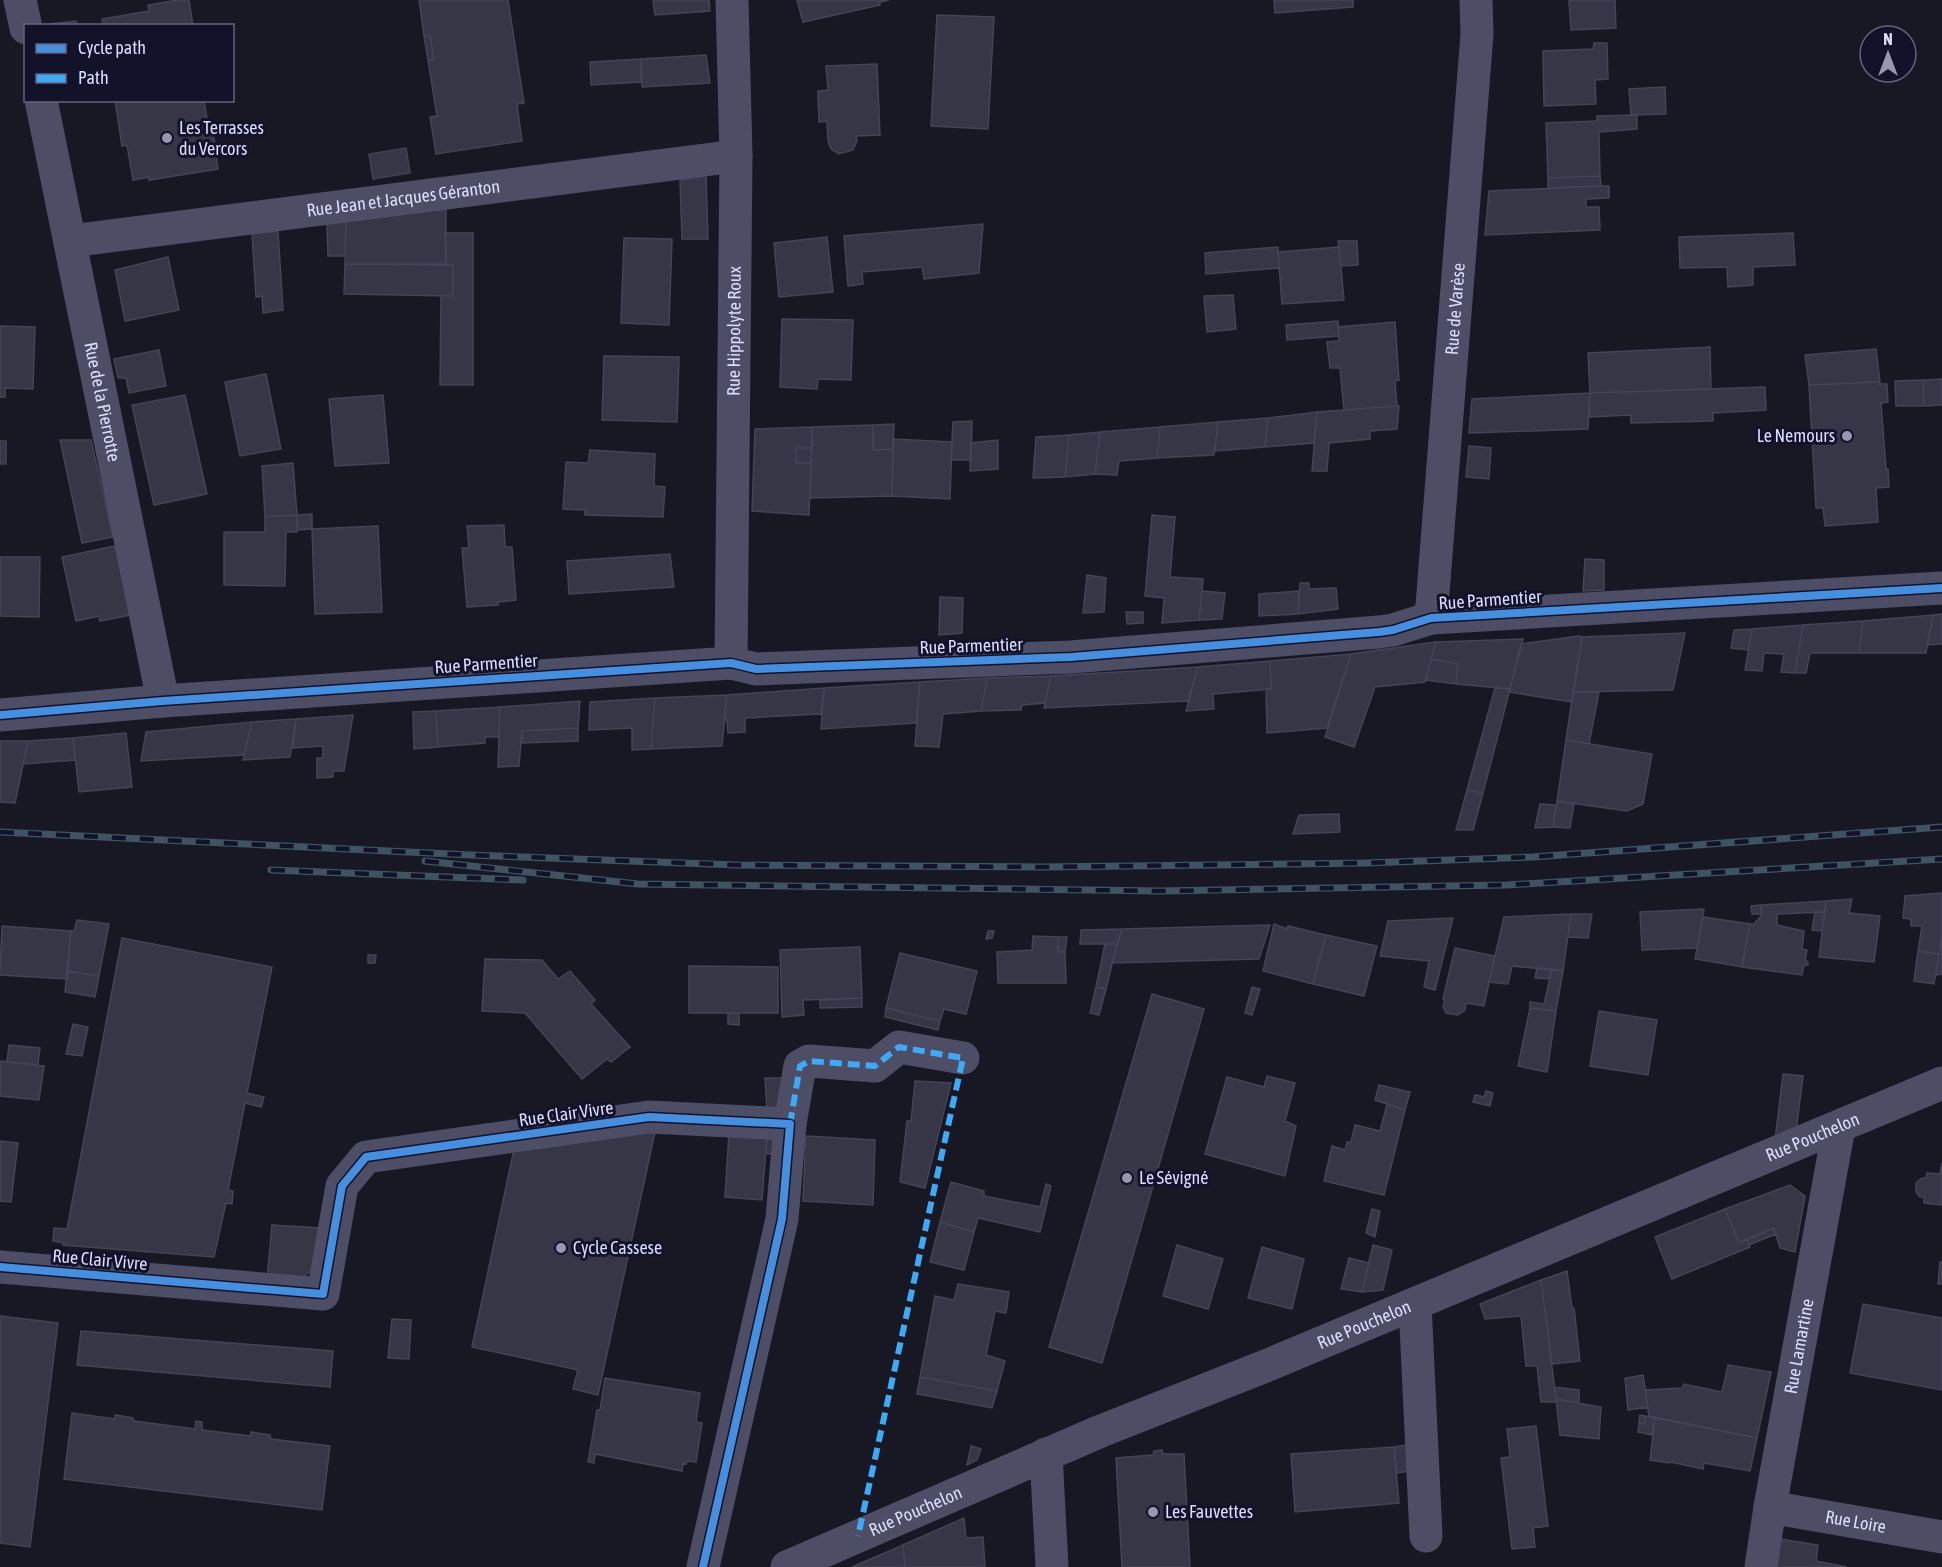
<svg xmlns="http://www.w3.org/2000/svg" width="1942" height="1567" font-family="'Asap Condensed',sans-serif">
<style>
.building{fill:#363646;stroke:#444358;stroke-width:1.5}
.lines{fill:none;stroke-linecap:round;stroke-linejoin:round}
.street{stroke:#4d4e66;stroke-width:33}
.rail-casing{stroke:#3f5461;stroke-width:7}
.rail{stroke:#13122b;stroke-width:4.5;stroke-dasharray:14;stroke-linecap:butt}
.quiet{stroke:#3fa9f5;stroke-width:6;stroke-dasharray:12 6;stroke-linecap:butt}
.cycleway-casing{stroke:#13122b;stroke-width:11}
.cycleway{stroke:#468fdf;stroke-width:8}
.poi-dot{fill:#9797b2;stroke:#13122b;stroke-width:2}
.labels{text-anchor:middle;stroke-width:6;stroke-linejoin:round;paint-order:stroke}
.poi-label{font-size:18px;fill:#dcdcfe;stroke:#13122b;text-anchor:start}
.street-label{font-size:18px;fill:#dcdcfe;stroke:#13122b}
</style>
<rect width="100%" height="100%" fill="#181825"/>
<path class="building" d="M178,0H189L193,26H103L102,19L149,11L148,5Z
M419,0H508L524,103L517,104L522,141L436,154L430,117L437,116L428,60H434L430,35L424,36Z
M653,0H709L710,11L655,15Z
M797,0H889L880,2V5L803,22Z
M1274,0H1353V7L1275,13Z
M1569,0H1615L1616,28L1571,30Z
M937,15L994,17L988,129L931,126Z
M76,21L77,26H50V24Z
M430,35L434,60H428L424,36Z
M1594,43H1607L1608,79L1595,80L1596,104L1544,106L1543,51L1593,49Z
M706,55L710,83L642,87L641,59Z
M641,59V82L591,85L590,62Z
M877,64L880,135L856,136L857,141L853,150L839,154L831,149L828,141L827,121L819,122L818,91L828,90L826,66Z
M1665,87L1666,114L1631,115L1629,89Z
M115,100H204L209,131H213L218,169L149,180V177L133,180L127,145L122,146Z
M1637,115V129L1599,132L1600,176L1548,178L1546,123L1597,121V116Z
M406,148L410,173L373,179L369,154Z
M706,176L708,239H682L680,180Z
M1600,176L1601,186L1548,188V178Z
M1601,186H1609V198L1586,199V207H1599L1600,230L1485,235L1489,191Z
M446,209V264H345L346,222Z
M346,222L345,256H328L327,224Z
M983,224L979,273L924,279L922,267L862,272L863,284L848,286L844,236Z
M278,231L283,310L263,313L262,296L256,297L252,234Z
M445,233H473V385H440L441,296H453V265L446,264Z
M1793,233L1795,265L1753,267V285L1728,287L1727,267L1680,268L1679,237Z
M827,237L833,292L779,297L774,243Z
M624,238L672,239L669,325L621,323Z
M1338,241H1357L1358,265L1341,266Z
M1278,247L1279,268L1206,274L1205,253Z
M1339,247L1344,300L1282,304L1278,252Z
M168,257L179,310L125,321L115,270Z
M345,264L453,265V296L344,294Z
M1233,295L1236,329L1207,332L1204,296Z
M782,319L853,320L851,380L818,379L817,389L780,387Z
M1338,321L1339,336L1287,340L1286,325Z
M1395,322L1399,380L1395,381L1397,406L1344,410L1340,368H1330L1327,342L1339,341L1338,327Z
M0,326L35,327L33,389L5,388V397H0Z
M1710,347L1711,389L1590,393L1588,353Z
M1876,349L1880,382L1809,385L1805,355Z
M159,350L166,386L129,393L126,378H118L114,359Z
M604,356L679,357L677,422L602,420Z
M266,374L281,449L240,456L225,382Z
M1942,379V405L1924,406L1923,380Z
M1923,380L1924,406H1896L1895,381Z
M1880,382L1879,384H1887L1888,402L1881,403L1886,469H1888L1889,487L1876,488L1878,522L1825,526L1823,508H1816L1809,385Z
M1765,387L1766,410L1713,413V421L1631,423V415L1589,417L1590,393Z
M1590,393L1588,429L1469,433L1472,399Z
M185,395L207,494L154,505L132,405Z
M383,395L389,463L335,466L329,399Z
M1397,406H1399L1397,429L1370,431V439L1329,443L1327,471H1312L1317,412Z
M1317,412L1314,443L1265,447L1268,418Z
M1268,418L1265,447L1215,451L1218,422Z
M972,421L971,460H951L953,422Z
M1218,422L1214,455L1157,458L1160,427Z
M894,424L893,449L873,450V425Z
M873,425V450L893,449L892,496L810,498L812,427Z
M812,427V448H796V463H811L809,515L752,511L755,429Z
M1160,427L1157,458L1119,461L1117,475L1095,474L1100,432Z
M1100,432L1095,474L1065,477L1069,435Z
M1069,435L1065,477L1033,478L1036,437Z
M893,439L952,442L950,499L892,496Z
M60,440H91L113,537L82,543Z
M998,440V469L970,471L971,443Z
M0,441H6V464H0Z
M1469,446L1491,448L1489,479L1466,477Z
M796,448H812L811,463H796Z
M590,450L655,454L654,486L665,487L663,517L585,515V510L563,509L566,462L588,463Z
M293,463L297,515L265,517L262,466Z
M312,514V529L297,530V515Z
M297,515V532H286L285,586L224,585V532H265V517Z
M1152,515L1175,517L1170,577L1203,579L1199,620L1162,623L1164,598L1145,596Z
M504,525L505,547H512L516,600L498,602V605L467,607L462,548H469L467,526Z
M378,526L382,612L315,614L312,529Z
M115,546L131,615L100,621L99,616L76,621L62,557Z
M670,554L674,587L569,594L567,561Z
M0,557H40L39,617L0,616Z
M1585,559L1604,560V590L1583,591Z
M1087,575L1106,578L1104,612L1083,613Z
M1300,583H1309V589L1336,588L1338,609L1298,614Z
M1202,591L1225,593L1222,619L1199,620Z
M1299,591L1298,614L1259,616V594Z
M940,597L963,598L962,633L939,635Z
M1126,612H1143V623L1127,624Z
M1942,614V644L1927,645L1933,615Z
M1933,615L1926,653H1859L1863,621Z
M1863,621L1859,653H1810L1806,673H1795L1803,625Z
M1803,625L1795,673L1781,672L1784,654L1764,653L1762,671L1745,670L1752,629Z
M1752,629L1749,650L1731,648L1734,630Z
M1685,633L1673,690L1573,692L1582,637Z
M1579,636L1582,637L1572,702L1509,692L1521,644Z
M1523,639L1510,689L1456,684L1458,664L1431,659L1436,642Z
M1436,642L1425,682L1375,687L1354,747L1325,737L1351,654Z
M1351,654L1327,728L1267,733L1266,689H1271L1270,661Z
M1431,659L1458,664L1456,684L1426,680Z
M1270,661L1271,689L1213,694L1214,709L1186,711L1198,667Z
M1198,667L1188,701L1044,708L1051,676Z
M1051,676L1045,703L1022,705L1021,710L981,711L987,678Z
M987,678L981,711L943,714L939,747L915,746L920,682Z
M920,682L916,723L821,729L824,688Z
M824,688L821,714L745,718V732L728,733L727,720H724L727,695Z
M1495,688L1510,689L1483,793L1467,790Z
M1573,692H1599L1589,744L1566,740Z
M727,695L722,746L651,749L655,698Z
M655,698L651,749L632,750V728L589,730L590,702Z
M580,701L578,728L522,731L519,766L498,767L500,707Z
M500,707L499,737H485V743L438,747L436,711Z
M436,711L438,747L414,749L413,712Z
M353,715L344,771H333V777L317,778V758H323V746L293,748L296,719Z
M296,719L290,757L243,760L252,722Z
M252,722L244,755L141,761L146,732Z
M578,728V741L522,743V731Z
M126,733L132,787L79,792L73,738Z
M73,738L75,760L23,764L28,741Z
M1566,740L1652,754L1643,804L1627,811L1557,801Z
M0,741H28L15,803L0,802Z
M1467,790L1483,793L1473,830H1456Z
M1557,801L1574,804L1570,828L1553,827Z
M1540,804L1556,805L1553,827L1535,828Z
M1339,814L1340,832L1293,834L1299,815Z
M1942,893V935L1939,954L1918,951L1922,926H1911V919L1903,918L1905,896Z
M1852,899L1849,913L1880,916L1874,962L1819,957L1826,901Z
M1826,901L1825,912L1777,914V925L1804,931L1802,949L1807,950L1805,960L1808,962V965H1804L1802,975L1742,967L1750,924H1754L1761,916V905Z
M1761,905V914H1752L1751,906Z
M1704,909L1697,948L1642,950L1640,912Z
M1815,912H1825L1822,931L1812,930Z
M1571,914L1563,971L1512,966L1508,984L1489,982L1504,917Z
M1571,914H1592L1588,938L1568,937Z
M1703,917L1750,924L1742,967L1695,959Z
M1453,918L1435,990L1424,987L1429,961L1380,956L1388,921Z
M77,920L109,924L99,976L67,971L71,931H74Z
M1274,924L1287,929L1288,926L1326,935L1313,984L1263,971Z
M1270,925L1259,959L1112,963L1122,929Z
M2,926L71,931L67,979L0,975Z
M1122,929L1117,944H1080L1081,930Z
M988,931H994L992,938L986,939Z
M1326,935L1377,946L1364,996L1313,984Z
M1942,935V974L1936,975L1939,954Z
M1033,936L1058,937V952H1065L1066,983H998L997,952L1032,950Z
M1058,937H1067L1065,952H1058Z
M122,938L272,967L247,1093L264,1097L261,1107L245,1103L228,1190L233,1191L232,1204L226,1203L214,1257L63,1245L64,1243L53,1241L54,1228L67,1229Z
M1105,944H1117L1106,989L1096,987Z
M860,947L862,998L803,1000L804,1015L782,1017L780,950Z
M1455,948L1495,956L1484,1006L1466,1003L1465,1010L1458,1015L1446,1013L1443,1006L1445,1000L1443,999Z
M1918,951L1939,954L1934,984L1914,981Z
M900,953L977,971L966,1014L944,1009L940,1021L886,1008Z
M368,955H376L375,963H368Z
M485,959L542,960L558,979L570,971L595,1000L591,1004L630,1047L611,1062L607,1059L582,1079L525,1013L482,1011Z
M689,966L778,967V1013H689Z
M1537,968L1552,969L1549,979L1535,978Z
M1552,969L1563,971L1556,1011L1530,1008V1002L1544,1004Z
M67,971L99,976L95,997L65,992Z
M1096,987L1106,989L1099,1015L1090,1013Z
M1252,987L1260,989L1252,1015L1245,1013Z
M1152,994L1204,1009L1102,1363L1049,1347Z
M862,998V1007L820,1008V1000Z
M886,1008L940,1021L938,1030L885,1017Z
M1530,1008L1556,1011L1547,1072L1518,1066Z
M1599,1011L1657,1020L1648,1075L1590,1066Z
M728,1013H739V1025L728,1024Z
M73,1024L88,1027L82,1056L66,1054Z
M9,1045L40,1048L38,1065L7,1062Z
M0,1061L44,1066L39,1100L0,1096Z
M1783,1074L1803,1076L1796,1132L1775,1140Z
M1267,1076L1295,1083L1285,1121L1296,1126L1285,1176L1205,1154L1227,1077L1264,1087Z
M765,1078H785L786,1112L767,1110Z
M915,1081L951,1083L925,1188L900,1182L907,1121H911Z
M1379,1085L1410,1092L1405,1110L1375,1100Z
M1486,1091L1493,1093L1490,1106L1473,1102L1475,1095L1484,1097Z
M1387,1104L1405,1110L1384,1195L1324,1181L1332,1146L1345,1150L1347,1142H1351L1355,1125L1380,1131Z
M655,1132L598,1395L573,1389L578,1370L472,1347L514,1149Z
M729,1133L767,1135L762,1200L725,1197Z
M767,1135L773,1140L777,1154H766Z
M806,1136L875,1140L873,1205L803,1201Z
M0,1141L18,1143L11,1202L0,1201Z
M1942,1163V1205L1924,1203V1197H1920L1916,1192V1183L1922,1178H1926L1927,1173L1940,1174Z
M951,1182L984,1191V1196L1040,1207L1046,1184L1051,1186L1040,1232L978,1218L974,1232L940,1222Z
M1790,1185L1805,1196L1795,1252L1780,1248L1774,1228L1739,1243L1725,1209Z
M1372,1209L1380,1211L1375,1237L1366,1233Z
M1725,1209L1739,1243L1747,1239L1750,1247L1672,1279L1655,1237Z
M940,1222L974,1232L964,1270L930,1262Z
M272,1225L322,1228L315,1268L295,1283L267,1279Z
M1774,1228L1776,1234L1749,1245L1747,1239Z
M1177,1245L1223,1259L1208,1309L1163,1296Z
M1373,1245L1392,1250L1383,1290L1362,1292Z
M1262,1247L1304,1259L1292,1309L1248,1298Z
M1349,1258L1369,1263L1362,1292L1341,1289Z
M1940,1262H1942V1284H1938Z
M1567,1271L1572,1308H1574L1580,1361L1552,1364L1541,1280Z
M1541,1280L1556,1399V1402H1541L1537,1366H1526L1521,1316L1485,1319L1480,1304Z
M958,1284L1009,1292L1006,1313L995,1311L986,1355L1005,1361L997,1391L920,1377L935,1296L954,1300Z
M1863,1304L1942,1318V1390L1850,1373Z
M0,1316L58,1323L30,1547L0,1543Z
M392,1319L411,1320L409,1359L388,1358Z
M81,1331L333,1351L330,1387L77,1365Z
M1728,1365L1771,1372L1757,1438L1649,1416L1645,1390L1682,1388L1684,1384L1722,1392Z
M1643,1375L1648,1407L1628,1410L1625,1378Z
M920,1377L997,1391L992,1408L917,1394Z
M605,1378L700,1393L696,1422L702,1423L696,1462L687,1461L686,1464L683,1463L682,1471L595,1454L594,1463L588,1462L597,1410H600Z
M1554,1387L1579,1390V1403L1556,1399Z
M1556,1399L1601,1407L1599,1439L1560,1435Z
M72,1413L115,1419V1415L133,1418L134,1421L195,1429L196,1421L202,1422V1430L251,1436V1432L270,1435L271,1439L330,1446L322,1510L64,1479Z
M1640,1415L1645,1416V1424L1639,1423Z
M1645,1416L1655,1418L1652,1435L1638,1432L1639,1423L1645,1424Z
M1655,1418L1757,1438L1750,1471L1704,1463L1703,1469L1671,1462L1670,1463L1650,1460Z
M1536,1426L1548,1526L1533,1528L1535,1547L1512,1549L1501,1458L1510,1457L1507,1429Z
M1407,1445L1409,1471L1397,1473L1394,1447Z
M971,1446L981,1449L977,1460L967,1465Z
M1394,1447L1399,1503L1295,1512L1291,1454Z
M1162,1450L1163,1454H1184L1190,1567H1122L1116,1458L1153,1455L1154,1451Z
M964,1518L966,1538L983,1537L985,1567H905L903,1545Z
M1781,1539L1818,1545L1816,1561L1847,1567H1777Z
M903,1545L905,1567H852Z"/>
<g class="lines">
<g class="street">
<path d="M20,0L26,28"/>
<path id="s1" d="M41,100L163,701"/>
<path id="s2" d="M70,241L736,156"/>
<path id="s3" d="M1431,618L1477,34L1476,0"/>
<path id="s4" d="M731,663L736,156L732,0"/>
<path d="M0,715L163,701L731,663L756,669L1071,657L1379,632L1393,630L1431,618L1942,588"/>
<path d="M790,1124L800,1066L809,1061L875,1066L899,1047L963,1058"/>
<path d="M0,1267L323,1294L342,1186L366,1157L649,1117L790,1124L782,1219L703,1567"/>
<path d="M1415,1304L1426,1536"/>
<path d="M1046,1454L1052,1567"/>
<path id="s5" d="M1770,1507L1942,1537"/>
<path id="s6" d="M787,1567L1101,1431L1273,1363L1942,1083"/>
<path id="s7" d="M1761,1567L1770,1507L1839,1127"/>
</g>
<defs>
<path id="rail" d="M0,832L470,855L737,865L1043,867L1366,863L1533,857L1942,827
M425,861L638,884L1161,891L1507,885L1942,859
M271,870L523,880"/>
</defs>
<use href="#rail" class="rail-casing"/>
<use href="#rail" class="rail"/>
<path class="quiet" d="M790,1124L800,1066L809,1061L875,1066L899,1047L963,1058L858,1536"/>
<defs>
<path id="cycleway" d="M0,715L163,701L731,663L756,669L1071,657L1379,632L1393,630L1431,618L1942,588
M0,1267L323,1294L342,1186L366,1157L649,1117L790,1124L782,1219L703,1567"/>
</defs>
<use href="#cycleway" class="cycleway-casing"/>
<use href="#cycleway" class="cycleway"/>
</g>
<g class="poi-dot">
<circle cx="167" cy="138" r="6"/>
<circle cx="1847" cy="436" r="6"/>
<circle cx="1127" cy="1178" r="6"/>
<circle cx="561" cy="1248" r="6"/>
<circle cx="1153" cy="1512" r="6"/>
</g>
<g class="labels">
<g class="poi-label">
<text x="179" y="134">Les Terrasses<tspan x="179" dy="21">du Vercors</tspan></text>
<text x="1835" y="442" text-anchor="end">Le Nemours</text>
<text x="1139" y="1184">Le Sévigné</text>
<text x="573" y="1254">Cycle Cassese</text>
<text x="1165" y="1518">Les Fauvettes</text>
</g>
<g class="street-label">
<text dy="6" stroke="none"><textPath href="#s2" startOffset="336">Rue Jean et Jacques Géranton</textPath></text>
<text dy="6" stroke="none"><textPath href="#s3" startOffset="310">Rue de Varèse</textPath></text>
<text dy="6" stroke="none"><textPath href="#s4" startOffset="332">Rue Hippolyte Roux</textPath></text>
<text dy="6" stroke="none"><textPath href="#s1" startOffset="308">Rue de la Pierrotte</textPath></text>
<text transform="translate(1490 600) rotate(-4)" y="6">Rue Parmentier</text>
<text transform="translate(971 646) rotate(-2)" y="6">Rue Parmentier</text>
<text transform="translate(486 664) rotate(-4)" y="6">Rue Parmentier</text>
<text transform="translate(566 1114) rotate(-8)" y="6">Rue Clair Vivre</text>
<text dy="6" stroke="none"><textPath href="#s6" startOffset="1112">Rue Pouchelon</textPath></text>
<text transform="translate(100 1260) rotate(5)" y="6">Rue Clair Vivre</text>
<text dy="6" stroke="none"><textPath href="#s6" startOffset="626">Rue Pouchelon</textPath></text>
<text dy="6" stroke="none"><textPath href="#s7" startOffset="224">Rue Lamartine</textPath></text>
<text dy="6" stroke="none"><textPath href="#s6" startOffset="140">Rue Pouchelon</textPath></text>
<text dy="6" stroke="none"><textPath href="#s5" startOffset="87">Rue Loire</textPath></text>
</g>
</g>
<rect x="24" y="24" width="210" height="78" fill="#13122b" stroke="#63637f" stroke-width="1.5"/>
<rect x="36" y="44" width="30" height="9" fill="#468fdf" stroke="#63637f" stroke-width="1.5"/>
<text x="78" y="54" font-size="18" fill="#dcdcfe">Cycle path</text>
<rect x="36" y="74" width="30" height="9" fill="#3fa9f5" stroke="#63637f" stroke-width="1.5"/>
<text x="78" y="84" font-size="18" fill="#dcdcfe">Path</text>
<g transform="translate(1888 54)"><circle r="28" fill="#13122b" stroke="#63637f" stroke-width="1.5"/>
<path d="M0-4.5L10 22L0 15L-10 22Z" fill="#9797b2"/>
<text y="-9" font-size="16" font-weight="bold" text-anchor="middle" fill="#dcdcfe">N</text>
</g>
</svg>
